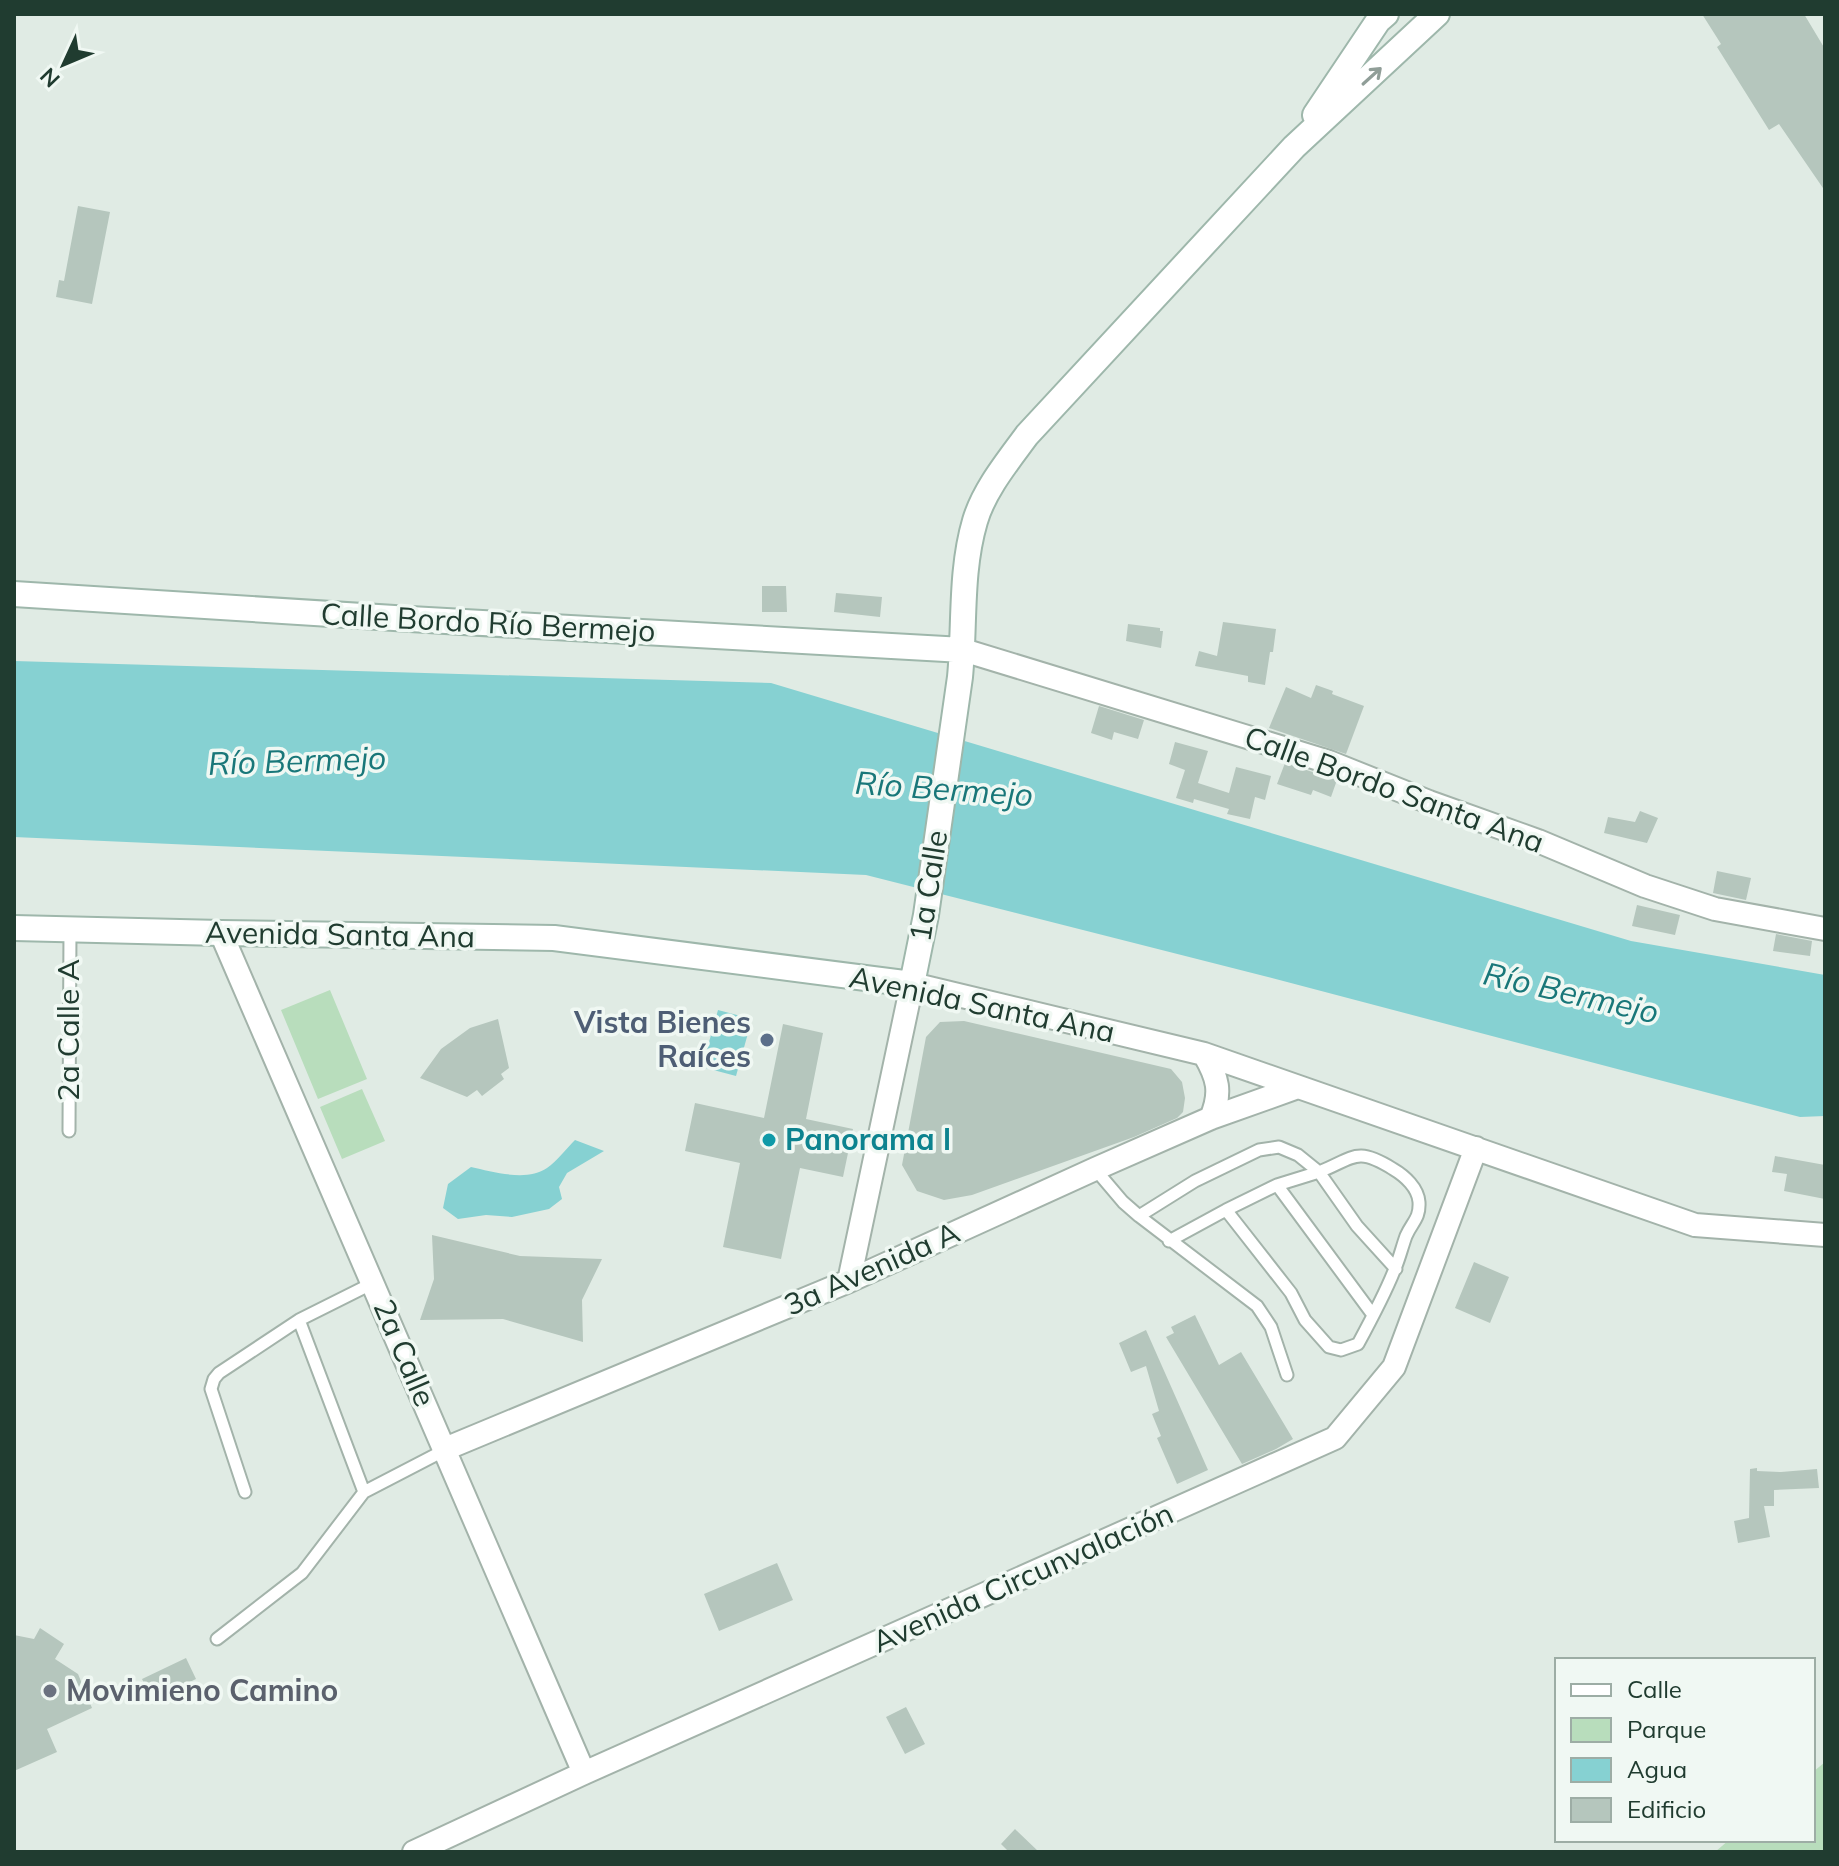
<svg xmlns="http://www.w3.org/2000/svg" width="1839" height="1866" font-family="Mulish,sans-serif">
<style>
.green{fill:#b8ddbc}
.water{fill:#86d1d2}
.building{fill:#b5c6bd}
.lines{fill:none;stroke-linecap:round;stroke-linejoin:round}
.service-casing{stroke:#a3b3aa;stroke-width:15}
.minor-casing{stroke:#a3b3aa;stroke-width:26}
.secondary-casing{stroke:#9eb7ab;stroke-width:28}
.service{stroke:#fff;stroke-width:11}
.minor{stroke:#fff;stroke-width:22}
.secondary{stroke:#fff;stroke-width:24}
.oneway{stroke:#909e98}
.service-dot{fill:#5c6f8a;stroke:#f0f8f3;stroke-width:3}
.culture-dot{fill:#0f9aa8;stroke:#f0f8f3;stroke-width:3}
.worship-dot{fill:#6b7280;stroke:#f0f8f3;stroke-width:3}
.labels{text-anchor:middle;stroke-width:7;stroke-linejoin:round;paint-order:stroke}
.street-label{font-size:30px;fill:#203c30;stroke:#f0f8f3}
.service-label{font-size:30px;font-weight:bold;fill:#4e5e75;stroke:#f0f8f3;text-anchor:end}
.culture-label{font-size:30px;font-weight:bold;fill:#0d838f;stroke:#f0f8f3;text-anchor:start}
.worship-label{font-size:30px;font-weight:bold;fill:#5b616d;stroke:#f0f8f3;text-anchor:start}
.water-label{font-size:32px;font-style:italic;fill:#197779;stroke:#f0f8f3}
</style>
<rect width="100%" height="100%" fill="#e0ebe4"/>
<path class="green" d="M330,990L367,1079L318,1099L281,1010Z
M362,1089L385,1141L342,1159L320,1107Z
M1825,1762V1852H1715L1729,1840H1813V1772Z"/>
<path class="water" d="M14,661L771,683L1631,941L1825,975V1116L1800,1117L1264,976L866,875L14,837Z
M718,1010L752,1019L736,1076L702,1067Z
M575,1140L604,1151L567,1173L559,1187L562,1199L549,1209L512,1217L486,1215L458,1219L443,1208L448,1184L471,1167C494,1172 527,1182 547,1168C557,1161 566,1149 575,1140Z"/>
<path class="building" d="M1702,14H1804L1825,49V191L1779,124L1769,130L1717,47L1721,44Z
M78,206L110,212L92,304L56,297L59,280L64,281Z
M762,586H786L787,612H762Z
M836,593L882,597L880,617L834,612Z
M1223,622L1276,629L1273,652H1270L1265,685L1248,682V676L1195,666L1199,651L1217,656Z
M1128,624L1160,628V631H1163L1161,648L1126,641Z
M1316,685L1333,691L1332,694L1364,706L1346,754L1269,728L1286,687L1311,698Z
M1099,706L1144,720L1138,739L1114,732L1112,740L1091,733Z
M1175,742L1208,751L1198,783L1229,793L1236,767L1271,776L1265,800L1255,797L1250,819L1227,814L1229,809L1194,799L1193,803L1176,798L1185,770L1169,764Z
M1285,763L1337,780L1331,797L1313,790L1311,795L1277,784Z
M1640,811L1658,818L1647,843L1604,833L1608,817L1635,822Z
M1717,871L1751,878L1746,900L1713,893Z
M1637,905L1680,915L1675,935L1632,926Z
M1776,934L1812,941L1810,956L1773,951Z
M498,1019L509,1068L501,1074L504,1079L482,1096L477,1090L467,1097L420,1078L441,1049L470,1028Z
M964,1021L1171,1069L1182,1082L1185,1098L1183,1112L1177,1118L1134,1137L972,1195L944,1200L917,1191L902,1165L926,1037L940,1022Z
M783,1024L823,1033L806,1119L853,1129L843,1177L800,1168L781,1259L723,1247L740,1163L685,1151L695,1103L764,1118Z
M1775,1156L1825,1165V1199L1784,1191L1787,1174L1772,1172Z
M432,1235L520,1256L602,1259L582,1300L583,1342L503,1319L420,1320L434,1279Z
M1474,1262L1509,1277L1490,1323L1455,1308Z
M1195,1315L1219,1365L1241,1352L1293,1439L1276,1449L1242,1464L1166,1337L1174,1333L1171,1327Z
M1146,1330L1208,1470L1177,1484L1157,1438L1161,1436L1152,1414L1159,1411L1146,1366L1131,1372L1119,1343Z
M1757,1468V1471L1781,1472L1817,1469L1819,1488L1774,1490V1506H1764L1770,1537L1738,1543L1734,1521L1749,1518L1750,1469Z
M777,1563L793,1600L719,1631L704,1594Z
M40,1628L64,1644L55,1659L78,1674L92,1708L47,1729L57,1752L14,1771V1635L34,1639Z
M186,1658L196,1679L152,1700L142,1679Z
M906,1707L925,1744L905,1754L886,1717Z
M1015,1829L1039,1852H1009L1001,1844Z"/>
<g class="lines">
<defs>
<path id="service" d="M69,1131L70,929
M1095,1169L1123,1202L1139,1216L1195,1181L1259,1150L1279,1147L1298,1155L1319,1172
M1277,1185L1319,1172
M1139,1216L1257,1306L1271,1327L1287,1375
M1169,1241L1226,1210
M1373,1315L1277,1185L1226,1210L1291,1293L1305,1320L1329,1347L1341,1350L1358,1344C1371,1320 1384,1296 1394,1271C1399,1260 1402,1247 1406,1236C1412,1222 1420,1219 1419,1202C1418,1188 1405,1176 1393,1169C1356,1146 1354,1158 1319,1172L1357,1226L1396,1269
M299,1320L364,1492
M245,1492L211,1389L214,1379L219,1373L299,1320L373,1283
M217,1639L302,1573L364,1492L445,1450"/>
<path id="minor" d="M963,650L1329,762L1429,802L1538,841L1645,886L1715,909L1825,929
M221,933L584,1773
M1204,1054C1218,1078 1222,1092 1211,1118
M849,1281L912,984L1204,1054L1695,1225L1825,1235
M445,1449L849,1281L1095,1169L1211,1118L1298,1087
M414,1852L584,1773L1335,1438L1394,1367L1476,1148"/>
<path id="secondary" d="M1315,115L1378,21L1386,14
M14,594L410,619L963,650
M14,928L221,933L554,938L912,984L926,915L960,677C965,625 960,572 975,521C984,490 1008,461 1027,435L1294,147L1437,14"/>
</defs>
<use href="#service" class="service-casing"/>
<use href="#minor" class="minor-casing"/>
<use href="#secondary" class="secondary-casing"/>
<use href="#service" class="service"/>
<use href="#minor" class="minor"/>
<use href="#secondary" class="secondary"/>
</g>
<defs><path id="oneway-shaft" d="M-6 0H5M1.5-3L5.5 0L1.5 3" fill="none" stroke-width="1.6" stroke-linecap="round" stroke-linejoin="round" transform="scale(2)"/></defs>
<use class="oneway" href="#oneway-shaft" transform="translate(1372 76) rotate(-42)"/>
<circle class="service-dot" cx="767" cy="1040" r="8"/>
<circle class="culture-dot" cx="769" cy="1140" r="8"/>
<circle class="worship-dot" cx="50" cy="1691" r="8"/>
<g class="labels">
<g class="street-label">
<text transform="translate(488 623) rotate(3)" y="10">Calle Bordo Río Bermejo</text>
<text transform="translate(1394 790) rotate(20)" y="10">Calle Bordo Santa Ana</text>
<text transform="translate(929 886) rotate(-81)" y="10">1a Calle</text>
<text transform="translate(340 935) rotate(1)" y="10">Avenida Santa Ana</text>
<text transform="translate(982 1005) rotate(12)" y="10">Avenida Santa Ana</text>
<text transform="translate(69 1030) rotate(-90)" y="10">2a Calle A</text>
<text transform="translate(872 1269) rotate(-24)" y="10">3a Avenida A</text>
<text transform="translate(404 1353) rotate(67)" y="10">2a Calle</text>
<text transform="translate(1023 1578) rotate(-24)" y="10">Avenida Circunvalación</text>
</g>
<g class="service-label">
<text x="751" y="1033">Vista Bienes<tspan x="751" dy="34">Raíces</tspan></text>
</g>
<g class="culture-label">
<text x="785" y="1150">Panorama I</text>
</g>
<g class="worship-label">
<text x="66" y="1701">Movimieno Camino</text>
</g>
<g class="water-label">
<text transform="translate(297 761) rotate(-2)" y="11">Río Bermejo</text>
<text transform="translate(944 789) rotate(4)" y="11">Río Bermejo</text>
<text transform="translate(1571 993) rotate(13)" y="11">Río Bermejo</text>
</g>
</g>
<rect width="1839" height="1866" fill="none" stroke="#203c30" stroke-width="32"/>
<rect x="1555" y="1658" width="260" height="184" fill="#f0f8f3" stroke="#9dada5" stroke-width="2"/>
<rect x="1571" y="1684" width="40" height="12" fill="#ffffff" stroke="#9dada5" stroke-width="2"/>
<text x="1627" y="1698" font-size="24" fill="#203c30">Calle</text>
<rect x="1571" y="1718" width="40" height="24" fill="#b8ddbc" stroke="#9dada5" stroke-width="2"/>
<text x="1627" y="1738" font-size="24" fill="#203c30">Parque</text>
<rect x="1571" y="1758" width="40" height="24" fill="#86d1d2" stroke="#9dada5" stroke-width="2"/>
<text x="1627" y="1778" font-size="24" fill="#203c30">Agua</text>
<rect x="1571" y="1798" width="40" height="24" fill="#b5c6bd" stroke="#9dada5" stroke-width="2"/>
<text x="1627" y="1818" font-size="24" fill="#203c30">Edificio</text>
<g transform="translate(64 64) rotate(226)" stroke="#f0f8f3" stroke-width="6" paint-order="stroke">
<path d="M0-6L14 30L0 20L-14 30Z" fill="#203c30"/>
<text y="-12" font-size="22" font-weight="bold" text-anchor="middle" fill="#203c30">N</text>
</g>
</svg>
